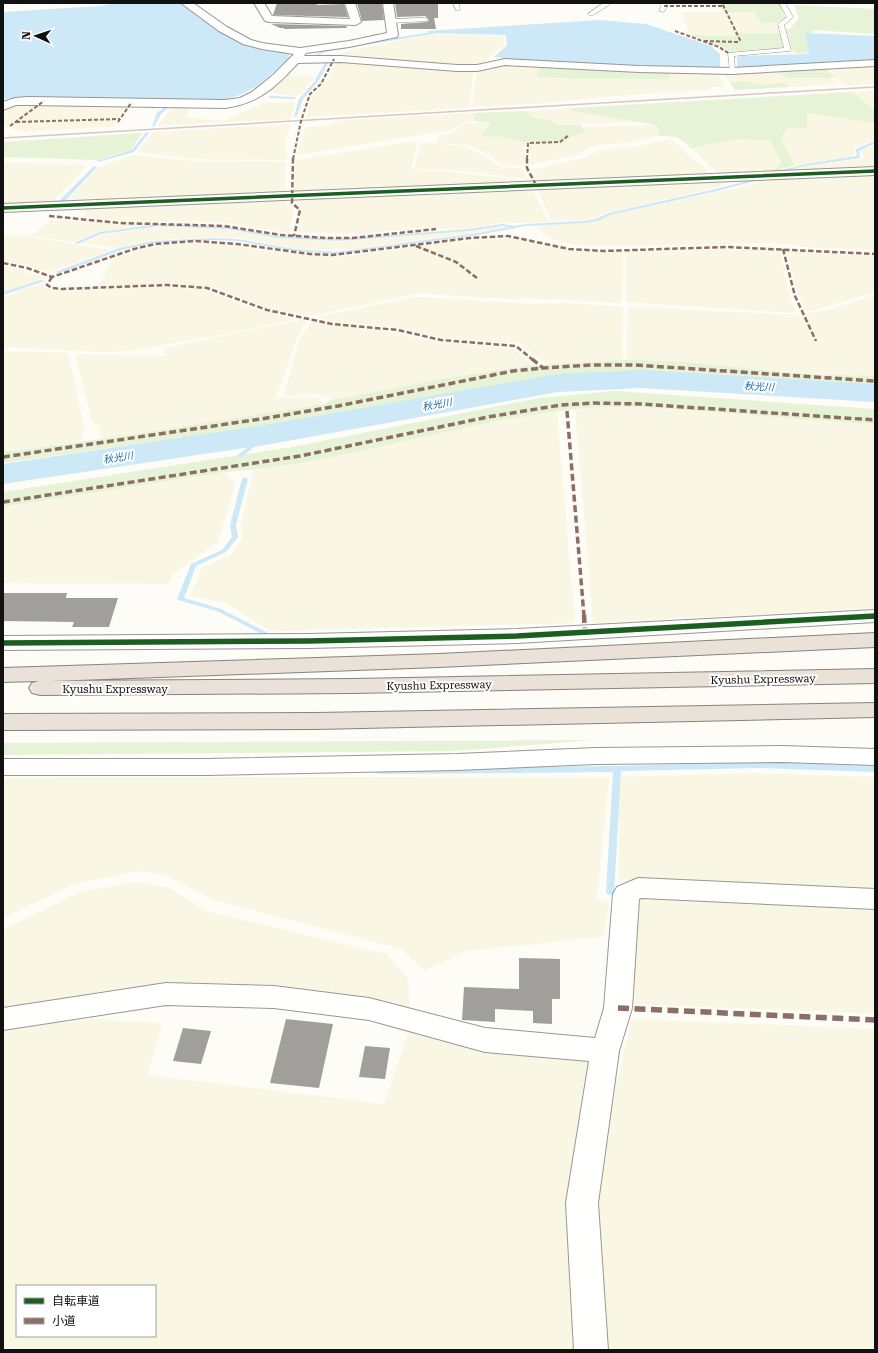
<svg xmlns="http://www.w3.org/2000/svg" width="878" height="1353" font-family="'Roboto Serif','Noto Sans JP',serif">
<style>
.farmland{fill:#f9f7e4;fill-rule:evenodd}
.green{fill:#e7f3d7}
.water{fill:#cde8f7}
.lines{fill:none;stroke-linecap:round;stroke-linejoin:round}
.stream{fill:#cde8f7;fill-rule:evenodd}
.river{fill:#cde8f7;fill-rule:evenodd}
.building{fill:#a19f9c}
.service-casing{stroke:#979795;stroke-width:1}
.minor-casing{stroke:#979795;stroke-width:2}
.motorway-casing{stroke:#858482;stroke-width:2}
.service{fill:#fffffe;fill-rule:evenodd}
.minor{fill:#fffffe;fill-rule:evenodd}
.motorway{fill:#eae1d8;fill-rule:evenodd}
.rail{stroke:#d9c6c7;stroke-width:1.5}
.quiet-far4{stroke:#8d6e63;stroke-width:2;stroke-dasharray:4 2;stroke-linecap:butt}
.quiet-far3{stroke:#8d6e63;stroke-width:2.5;stroke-dasharray:5.5 2.5;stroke-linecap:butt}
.quiet-far2{stroke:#8d6e63;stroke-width:3.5;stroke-dasharray:7 3.5;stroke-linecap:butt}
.quiet-far1{stroke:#8d6e63;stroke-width:4.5;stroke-dasharray:8 4.5;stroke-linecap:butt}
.quiet{stroke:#8d6e63;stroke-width:5.5;stroke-dasharray:11 5.5;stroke-linecap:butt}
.cycleway-far1-casing{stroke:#fff;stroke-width:5}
.cycleway-casing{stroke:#fff;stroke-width:8}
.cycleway-far1{stroke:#1b5e20;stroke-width:3.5}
.cycleway{stroke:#1b5e20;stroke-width:5.5}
.labels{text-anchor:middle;stroke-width:4;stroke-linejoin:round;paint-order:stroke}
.far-water-label{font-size:10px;font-style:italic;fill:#1768a6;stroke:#fff}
.street-label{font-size:11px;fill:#111;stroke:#fff}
</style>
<rect width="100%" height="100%" fill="#fdfcf7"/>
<path class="farmland" d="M681,12H754L762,23H777L780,33H734L735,36L690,35Z
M431,34L504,36V45L482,64L468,67L345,58L338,55L349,51Z
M338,60L474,69L469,108L306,117L312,97L325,83Z
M512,63L542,67L537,77L576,79H668L670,74L718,73L725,86L711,87V90L639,94L545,103L472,107L477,70Z
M875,65V84L844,86L825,68Z
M778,70L787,78H830L838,84L791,87L784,82L763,85L746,81L729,82L723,73Z
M287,75L315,77L298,96L270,93Z
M875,90V110L852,92Z
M295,102L291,119L157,126L173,106L191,107L186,117L223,121L264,103Z
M31,103L126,104L114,126L23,132L3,125V111L11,106Z
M571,108L572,111L641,122L558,125L549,120L534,118L525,111Z
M473,113L474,121L465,122L452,130L297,155L306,127L327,126L343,120Z
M806,113L875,123V140L854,148L855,157L795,165L781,139L787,128Z
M466,123H492L481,136L504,137L525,142L524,166L502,165L486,153L467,145L435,143L439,136L453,133Z
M291,124L285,139L287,160L192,159L137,152L153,132Z
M656,125L660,136L631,142L592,146L576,155L530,165V144L561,143L572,136L585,132L583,127Z
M671,139L712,175L537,182L533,170L586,157L600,150L639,146Z
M737,139L770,140L781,163L772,172L719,174L691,148Z
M414,141L417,143L411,169L462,173L527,181V183L294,192L295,160Z
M421,142L466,147L485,157L500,167L521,168L528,179L463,171L414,168Z
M875,144V169L784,172L808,165L864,159L862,150Z
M135,155L193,161L286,162L285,193L66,203L98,167Z
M3,162L87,165L52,203L3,205Z
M875,173V250L818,248L769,243L637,246H584L564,243L547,237L534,226L596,221L611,215L741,187L774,177Z
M715,179L723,186L607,213L587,220L551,221L537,188Z
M532,188L549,222L500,223L466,228L440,229L438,228H419L360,234L298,232L302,208L295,203V199Z
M287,199L286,205L294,210L289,233L226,223L170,221L134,222L84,217L86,208Z
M51,220L139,225L98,233L73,242L31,236Z
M160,226L227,229L275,238L339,242L503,226L502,229L352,249L323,250L298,249L240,238L212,237L153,240L117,248L80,243L102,235Z
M3,236H24L112,250L49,272L22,264L3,261Z
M512,238L576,252H623L622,303L548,299L488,298L421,293L309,316L269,309L216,288L175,283L98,286L114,258L147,248L162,245L211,243L295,254L339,257L450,242Z
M726,249L774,250L780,252L790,296L796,313L626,302V252Z
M787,251L875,256V292L816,310L805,311L797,292Z
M3,265L22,270L45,278L3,293Z
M43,284L45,288L57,291L172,287L198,289L212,292L241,304L275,314L296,319L231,333L128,351L100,352L3,347V297L29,287Z
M875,295V376L804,374L673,361L626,360L628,307L796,315L828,310Z
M415,297L532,304L566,303L623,307L622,361L584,362L549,365L543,362L519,343L442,338L389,326L335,322L317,317Z
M301,320L307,321L298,335L276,398L318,397L324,404L101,439L99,425L92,421L75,354L166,356L164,348Z
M312,322L390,332L429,341L513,348L532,365L458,376L339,400H332L326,396L320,394L289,396L284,394L301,336Z
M3,351L68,353L85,430L80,441L3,452Z
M618,406L675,409L875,424V608L593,623L575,409Z
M557,411L575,623L271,631L226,603L190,596L202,568L232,554L242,538L241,521L254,470L339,455L501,419Z
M225,472L236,482L218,542L174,573L168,584L3,583V507Z
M755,773L875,777V890L619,879V777Z
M609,777L597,900L610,902L603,937L466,951L425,971L401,949L214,900L168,876L139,871L74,884L3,918V778Z
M136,882L168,887L206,911L386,954L408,978L410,1008L307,991L3,1011V930L80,892Z
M645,896L875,905V1014L636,1004L630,999L638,903Z
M94,1019L163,1023L147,1075L384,1104L409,1030L588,1057L566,1201L573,1350H3V1030ZM17,1286H155V1336H17Z
M632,1019L875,1029V1350H608L598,1203L611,1106Z"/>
<path class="green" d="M719,3H779L787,17L777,23H762L754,12H723Z
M794,5L875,9V34L812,30L813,33H806L805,35L809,52L800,54L793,52L786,30L790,29L799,18Z
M734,33H780L784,50L731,52L718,45L690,35L735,36Z
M530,64L718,73L670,74L669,79H576L537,77V73L541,67Z
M825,68L835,78H787L778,70Z
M746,81L763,85L784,82L791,87L735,90L729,82Z
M852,92L875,110V123L807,113V128H787L781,139L795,165L772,172L781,163L770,140L737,139L691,148L677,137L660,136L656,125L572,111L571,108Z
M525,111L534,118L549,120L558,125H581L585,132L572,136L561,143L530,144L504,137L481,136L491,123L474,121L473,113Z
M142,133L131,150L97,160L3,157V142Z
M626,360L673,361L804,374L875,376V388L646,371L560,375L269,425L3,463V452L101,439L324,404L332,400L458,376L532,365Z
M614,391L875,409V424C820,421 765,416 711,412C665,408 621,404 576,409C457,421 344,464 225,472L3,507V492L292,447L539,398Z
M596,740L455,751L3,755V743Z"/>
<path class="water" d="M117,3H181L210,25L236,41L250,47L285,52L289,54V58C265,79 252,96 219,100L28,97L3,99V12L99,6Z
M600,20L646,24L711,46L720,54V66L722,68L643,66L510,59L494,57L507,45L506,35L428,33L427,31Z
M806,33L875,36V62L737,68V58L740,56L807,54L809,52L805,35Z"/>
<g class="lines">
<path class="stream" d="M437,31L438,33L329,51L318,55L316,54L328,49Z
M326,61L329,62L317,83L303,99L297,116L294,117L299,99L314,82Z
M269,96L294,97L296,98L294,99L270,98H269Z
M166,106L169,107L161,114L154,127H152L157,113Z
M146,132L149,133L134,152L98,162L96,161L132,150Z
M875,141V143L859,151L860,158L805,166L777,173L775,172L805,164L857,156L856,149Z
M94,166L97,167L63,203H59V201Z
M758,178H759V180L717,191L610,215L598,221L584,223L526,226L478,235L336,254L295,251L237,241L213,240L153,243L122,250L59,273L55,272L119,248L153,241L213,238L237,239L295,249L336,252L478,233L508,227L502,226L468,231L338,241L277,238L228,229L159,226L101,234L78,244L74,243L100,232L159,224L228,227L277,236L338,239L468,229L502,224L515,226L526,224L584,221L595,219L609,213L716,189Z
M41,280L45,281L3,295V292Z
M265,433L268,435L267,436L242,457H238V455Z
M245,477L248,479L236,525L238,537L226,552L196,566L184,598L221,609L266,632L267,633L264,635L217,611L178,600L177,599L191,564L222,550L232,537L230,525L242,479Z
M759,762L875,766V772L759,768L621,771L614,892L613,894L610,895L607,894L606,892L613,772L379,774L376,773L375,771L376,769L379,768L617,766Z"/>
<path class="river" d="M641,370L875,384V402L641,388L558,392L265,445L3,484V464L265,425L558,374Z"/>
</g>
<path class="building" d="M277,3H317V5L344,4L348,17L273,15Z
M357,3H382L384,20L362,21Z
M395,3H438V18H434L436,29H401V24L427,22L429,20L425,16L397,17Z
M271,24L346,26L347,28L284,29V28H280Z
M3,593H67L66,598H118L109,627H72L74,622L3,621Z
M519,958L560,959V999H552V1024L533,1023V1011L495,1009V1022L462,1020L464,987L519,989Z
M286,1019L333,1024L319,1088L270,1083Z
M183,1028L211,1031L201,1064L173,1061Z
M365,1046L390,1048L385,1079L359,1077Z"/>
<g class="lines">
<defs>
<path id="service" d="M453,3H459L460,10H456Z
M603,3H609V5L593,15H589L588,14Z
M660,3H666L667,6L664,12L659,11L661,6Z
M779,3H785L793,17L784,25L791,50L790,51L734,56L735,71L730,72L728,53L784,48L778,24L787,17Z
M425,18L428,20L427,21L391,23L388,21L391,19Z"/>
<path id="minor" d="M181,3H193L227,27L251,40L262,43L300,48L349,41L387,33L383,3H393L398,35L397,37L349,47L306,53L304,56H341L457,65H477L505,59L639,66L732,68L875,60V66L732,74L639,72L505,65L477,71H457L341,62L298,63C276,87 258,104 225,108L28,105H16L3,110V102L15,98L28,97L225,100L240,98L252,92L273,75L294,54L262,49L243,44L219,31Z
M254,3H264L272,16L350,19L345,3H355L361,22L356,25L269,22L265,21Z
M875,167V175L3,212V204Z
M875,610V622L517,643L309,648L3,650V636L309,634L517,629Z
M782,746L875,749V765L782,762L596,764L457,770L206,775H3V759H206L457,754L596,748Z
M638,878L875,889V909L641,898L639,899L632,1008L619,1051L598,1203L608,1350H574L566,1203L589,1061L485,1052L369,1020L274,1008L166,1005L3,1030V1008L166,983L274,986L369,998L485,1028L595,1038L604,1008L613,894L617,887Z"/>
<path id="motorway" d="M875,633V647L439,667L50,681L353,679L875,669V683L353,693L40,695L32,693L29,688L32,683L39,681L3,682V668L439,654Z
M875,703V717L316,729L3,730V714L316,713Z"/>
</defs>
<use href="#service" class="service-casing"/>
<use href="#minor" class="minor-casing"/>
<use href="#motorway" class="motorway-casing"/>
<use href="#service" class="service"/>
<use href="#minor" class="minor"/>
<use href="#motorway" class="motorway"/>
<path class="rail" d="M3,138L875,87"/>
<path class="quiet-far4" d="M664,6H723
M675,31L719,47L730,54
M704,41L738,42L740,40L722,3
M16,122L120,119
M118,122L131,103
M10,126L44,101
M293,159L301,121L310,94L321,84L334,59
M527,159L528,143L560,142L569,135"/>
<path class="quiet-far3" d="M293,158L292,203L300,210L294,236
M527,158V168L536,185
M49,216L120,223L224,226L281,235L326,238H353L436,229
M416,246L456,262L477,278
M783,249L795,296L816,341
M3,263L27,268L52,277L134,249L155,244L195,241L237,244L310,254L333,255L470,238L508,236L569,249L604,251L726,247L875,254
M52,277L47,285L52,288L62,289L167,285L207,288L267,310L332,324L398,330L441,340L516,346L533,360"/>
<path class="quiet-far2" d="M532,359L543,368
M567,411L584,616
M3,457L261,419L338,406L513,371L543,368L591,365H635L875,381
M3,502L300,456L488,417L561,405L594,403L641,404L875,420"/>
<path class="quiet-far1" d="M584,615L585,632"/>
<path class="quiet" d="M618,1008L875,1020"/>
<defs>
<path id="cycleway-far1" d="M3,208L875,171"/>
<path id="cycleway" d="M3,643L309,641L517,636L875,616"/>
</defs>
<use href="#cycleway-far1" class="cycleway-far1-casing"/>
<use href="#cycleway" class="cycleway-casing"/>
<use href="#cycleway-far1" class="cycleway-far1"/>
<use href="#cycleway" class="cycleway"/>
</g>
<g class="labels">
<g class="far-water-label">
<text transform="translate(759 386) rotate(3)" y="4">秋光川</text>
<text transform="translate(437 404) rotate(-10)" y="4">秋光川</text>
<text transform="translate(118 457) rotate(-9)" y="4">秋光川</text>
</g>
<g class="street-label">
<text transform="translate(763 679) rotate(-1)" y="4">Kyushu Expressway</text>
<text transform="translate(439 685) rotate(-1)" y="4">Kyushu Expressway</text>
<text x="115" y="693">Kyushu Expressway</text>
</g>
</g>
<rect width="878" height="1353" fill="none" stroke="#111111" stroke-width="8"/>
<rect x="16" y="1285" width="140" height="52" fill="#ffffff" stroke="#a0a0a0"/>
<rect x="24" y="1298" width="20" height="6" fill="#1b5e20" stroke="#a0a0a0"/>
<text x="52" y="1305" font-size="12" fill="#111111">自転車道</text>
<rect x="24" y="1318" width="20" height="6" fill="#8d6e63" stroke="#a0a0a0"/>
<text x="52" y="1325" font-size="12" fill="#111111">小道</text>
<g transform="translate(36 36) rotate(273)" stroke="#ffffff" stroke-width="3" paint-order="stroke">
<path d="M0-3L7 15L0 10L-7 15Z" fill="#111111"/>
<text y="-6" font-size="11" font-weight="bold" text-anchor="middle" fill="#111111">N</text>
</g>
</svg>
